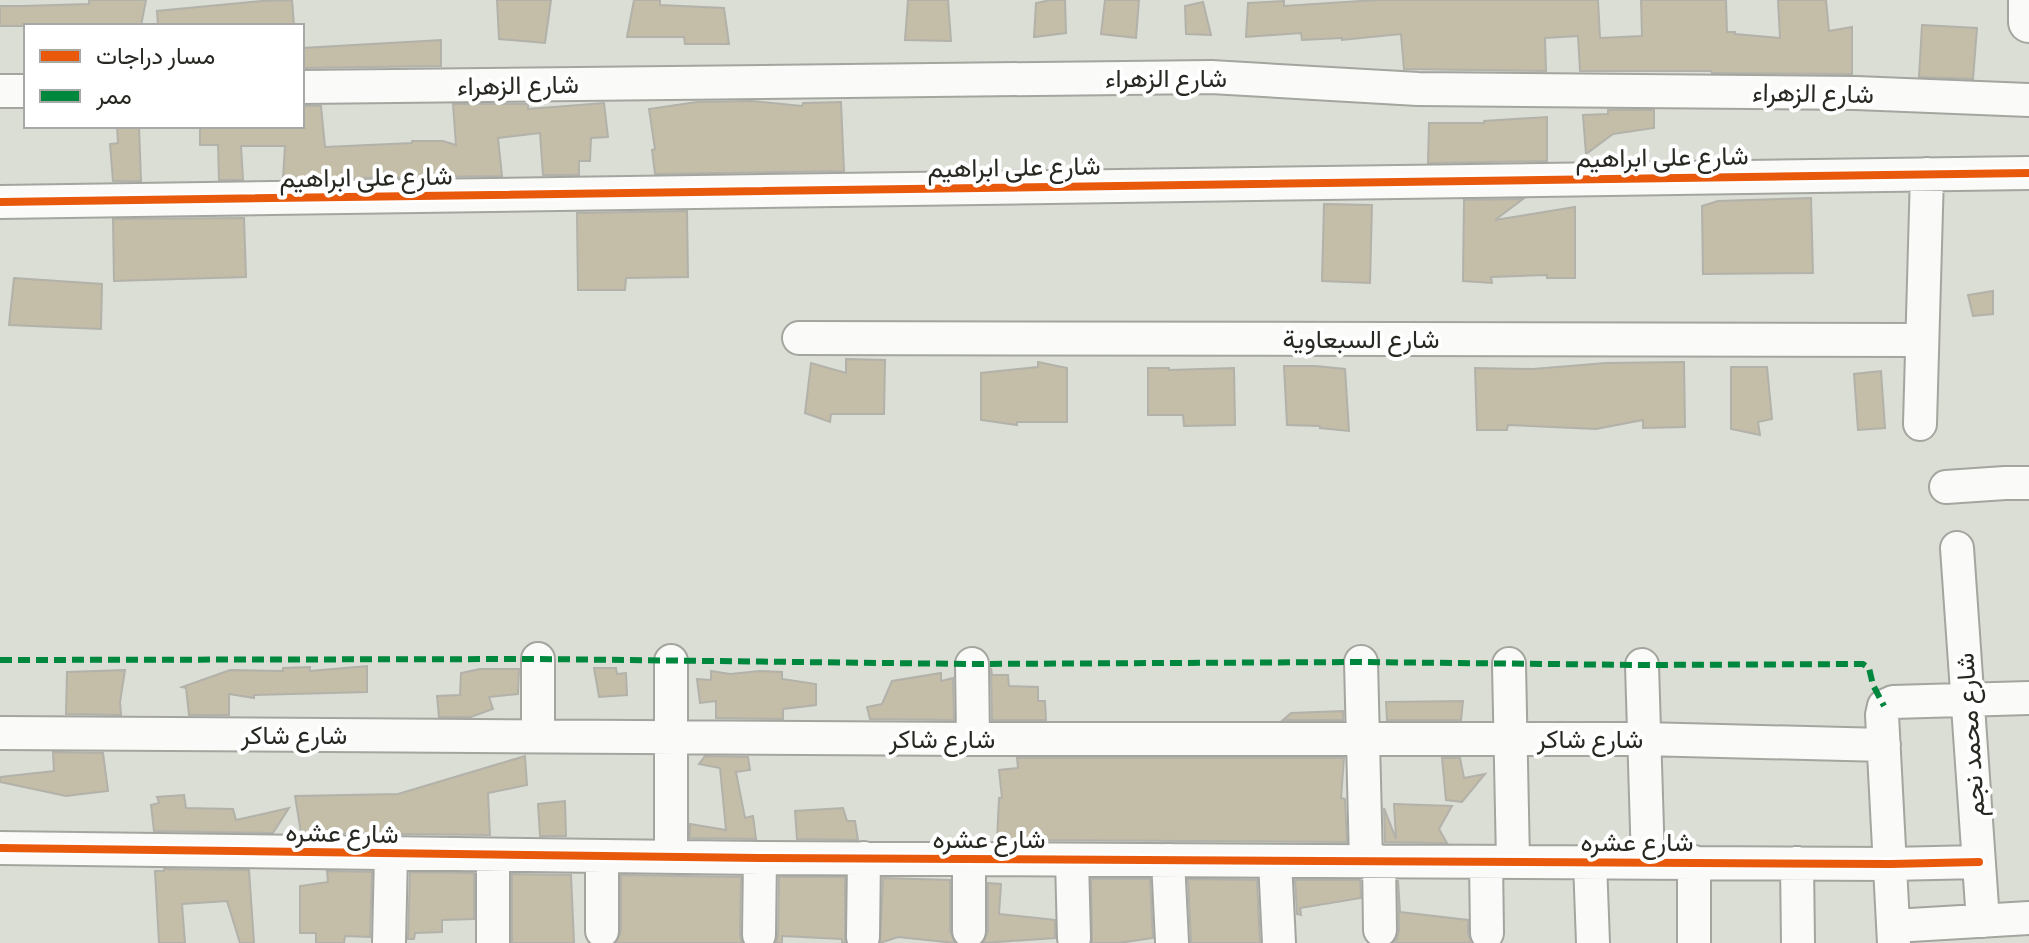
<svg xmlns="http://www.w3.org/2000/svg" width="2029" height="943" font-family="Manrope,Vazirmatn,sans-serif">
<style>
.building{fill:#c4bda7;stroke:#b2b1aa;stroke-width:2}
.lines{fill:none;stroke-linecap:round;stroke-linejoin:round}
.minor-casing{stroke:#a3a59e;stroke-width:36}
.tertiary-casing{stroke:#a3a59e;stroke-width:44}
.minor{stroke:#fafaf9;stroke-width:32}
.tertiary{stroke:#fafaf9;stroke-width:40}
.quiet{stroke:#00873e;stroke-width:6;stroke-dasharray:12 6;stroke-linecap:butt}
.cycleway-casing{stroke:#fff;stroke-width:13}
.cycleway{stroke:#e8590c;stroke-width:8}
.labels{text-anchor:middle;stroke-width:8;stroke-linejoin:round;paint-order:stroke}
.street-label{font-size:26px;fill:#262821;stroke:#fff}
</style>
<rect width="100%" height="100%" fill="#dbded4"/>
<path class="building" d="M89,0H146L141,26H0V6H22L89,4Z
M292,0L294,26H158L157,11L262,1Z
M497,0H551L545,43L499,39Z
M634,0H660V5L724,8L729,44H685L684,37H627Z
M908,0H948L951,41L905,40Z
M1051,0H1065L1066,33L1034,37L1036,3Z
M1105,0H1139L1136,38L1101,34Z
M1376,0H1598L1600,38L1642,36L1641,0H1726L1727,32H1735V34L1780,38L1778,0H1826L1829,31L1852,27V74L1712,73L1711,71H1580L1578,36L1545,38L1546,71L1404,69L1401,34L1342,40V38L1302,40L1301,33L1246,37L1248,3L1284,1V6Z
M1203,2L1211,35L1186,34L1185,6Z
M1922,25L1977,28L1973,79L1919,77Z
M441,40V66L302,68V48Z
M752,101L802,106L803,103L841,102L844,171L655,174L652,150L655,149L649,109L697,102Z
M604,103L608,137L591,138L590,161H579V175H543L540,133L498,138L502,176L283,179L285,146H241L243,180H219L218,145H200V126H302V106H321L325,147L412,143V141H443L456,145L453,104H528V109Z
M1608,110H1654V128L1613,134L1586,154L1583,115L1608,114Z
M1547,117V161L1428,163L1429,123H1484V121Z
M117,126H139L141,181H113L110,144L118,143Z
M1811,198L1813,273L1703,274L1702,206L1718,201Z
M1523,199L1495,220L1575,207V278H1547V275L1491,277L1492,283L1463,281L1464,200Z
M1324,204L1372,205L1370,283L1322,281Z
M687,211L688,277L626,278L625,290H578L577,213Z
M244,218L246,277L114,281L113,219Z
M14,278L102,284L101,329L9,325Z
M1993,291V314L1973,316L1968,295Z
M846,359L885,360L884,414H831L830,422L805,413L811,363L846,373Z
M1038,362L1067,368V422H1017V425L981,420V373L1038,367Z
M1684,362L1685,427L1643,428V420L1596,429L1508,425L1507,430H1477L1475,368L1533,369L1606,363Z
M1284,366H1315L1345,369L1349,431L1320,428V426L1287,425Z
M1731,367H1767L1772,419L1758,422L1760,435L1731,429Z
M1148,368H1169V370L1234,368L1235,425L1184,426L1183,415H1148Z
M1881,371L1885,428L1858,430L1854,374Z
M367,666V692L254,695V698L229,694V715H189L186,688L182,687L230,670L283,671V668L310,667V671Z
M594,668H616L617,674L626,673L627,695L599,697Z
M991,668L992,675H1008L1009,686L1038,687V701H1045L1046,720H992Z
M480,669H519L518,694L489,697L493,709L471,717H439L437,696L460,695L461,673Z
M125,670L120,702L121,715L66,714L67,672Z
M711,671L730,674L760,671L782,672V679L816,684V705L783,709V719L716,718V701L700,703L697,679L711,680Z
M941,673V681L953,678L954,720L870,719L867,707L882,704L892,681Z
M1463,701L1461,720H1387L1386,702Z
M1343,711V720H1283L1291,713Z
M53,752L103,753L108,791L66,796L0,782V777L54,771Z
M525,756L527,785L488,793L490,835L301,833L295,796L398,794Z
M705,756L748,757L750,770L736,772L745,818L753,816L756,839L690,838V824L726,830L720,768L699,764Z
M1017,758H1344L1341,798L1345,799L1347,842L997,840L999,798H1002L999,770L1018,768Z
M1442,758H1460L1464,778L1485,774L1462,802L1446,800Z
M184,795L186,808L233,809L236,820L289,808L273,833L154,831L151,805L159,803L157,797Z
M565,801L566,836H540L538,804Z
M1394,804L1452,806L1439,829L1447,843L1385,842L1384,808L1396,839Z
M843,808L847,821H855L858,840L797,839L795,811Z
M164,869L249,870L254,943H240L227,901L182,904L185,943H159L155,871H164Z
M327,871L372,872L370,937L345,936L344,943H316V933H300V886L328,882Z
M410,872L474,873V919L442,920V932L415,933L414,939H408Z
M512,874L571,875L574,943H512Z
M621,875L741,877L740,935L742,943H616L621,931Z
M779,877H845V943H842V939L782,936V943H776L778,935Z
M883,878L950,880V931L955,943L898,937L880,943Z
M1091,879H1150L1153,938L1119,943H1092Z
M1188,879L1257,880L1260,943H1191Z
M1295,880H1360L1361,898L1300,908L1301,915L1297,914Z
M1398,880L1400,912L1468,920V933L1471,943H1393L1397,939L1399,930Z
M988,883L1001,884L999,914L1055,920V938L983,943L988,931Z"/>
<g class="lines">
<defs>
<path id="minor" d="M302,87L1211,77L1418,89L1856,93L2029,100
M0,91H26
M0,202L2029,173
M799,338L1922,340
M1920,424L1927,174
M1946,487L2005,483H2029
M1957,548L1983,921
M538,659V736
M1361,662L1366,861
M972,664L973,739
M1509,664L1513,861
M1642,665L1648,862
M0,733L973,739H1643L1884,745
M0,848L760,858L1890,864L1979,862
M602,856V931
M671,857V661
M969,859V931
M1072,860L1074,938
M1168,860L1172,942
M1275,861L1279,943
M1379,861L1380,930
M1486,862L1487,933
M1590,862L1593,943
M1694,862V943
M1797,863L1798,943
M1894,926L2029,918
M759,935L760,858
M863,937L864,858
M389,943L391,854
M493,943V855
M1894,943L1882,715L1884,706L1893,702L2029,698"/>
<path id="tertiary" d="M2029,0V22"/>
</defs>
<use href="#minor" class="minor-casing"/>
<use href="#tertiary" class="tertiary-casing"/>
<use href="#minor" class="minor"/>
<use href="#tertiary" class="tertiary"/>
<path class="quiet" d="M0,660L538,659L972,664L1361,662L1642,665L1863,664L1869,668L1873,685L1884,706"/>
<defs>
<path id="cycleway" d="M0,202L2029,173
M0,848L760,858L1890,864L1979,862"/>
</defs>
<use href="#cycleway" class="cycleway-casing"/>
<use href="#cycleway" class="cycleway"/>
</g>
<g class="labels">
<g class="street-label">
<text x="1166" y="87">شارع الزهراء</text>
<text transform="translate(518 85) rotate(-1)" y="9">شارع الزهراء</text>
<text transform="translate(1813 93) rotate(1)" y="9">شارع الزهراء</text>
<text transform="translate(1662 157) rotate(-1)" y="9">شارع على ابراهيم</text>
<text transform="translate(1014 167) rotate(-1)" y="9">شارع على ابراهيم</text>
<text transform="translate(366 177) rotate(-1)" y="9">شارع على ابراهيم</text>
<text x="1361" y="348">شارع السبعاوية</text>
<text x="294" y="744">شارع شاكر</text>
<text transform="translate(1970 735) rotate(-94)" y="9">شارع محمد نجم</text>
<text x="942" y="748">شارع شاكر</text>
<text x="1590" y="748">شارع شاكر</text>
<text transform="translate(342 833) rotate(1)" y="9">شارع عشره</text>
<text x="989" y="848">شارع عشره</text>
<text x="1637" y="851">شارع عشره</text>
</g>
</g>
<rect x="24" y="24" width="280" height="104" fill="#ffffff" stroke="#a8a9a6" stroke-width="2"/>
<rect x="40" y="50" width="40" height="12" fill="#e8590c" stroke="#a8a9a6" stroke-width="2"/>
<text x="96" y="64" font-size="24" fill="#262821">مسار دراجات</text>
<rect x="40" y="90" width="40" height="12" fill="#00873e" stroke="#a8a9a6" stroke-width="2"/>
<text x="96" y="104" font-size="24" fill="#262821">ممر</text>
</svg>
